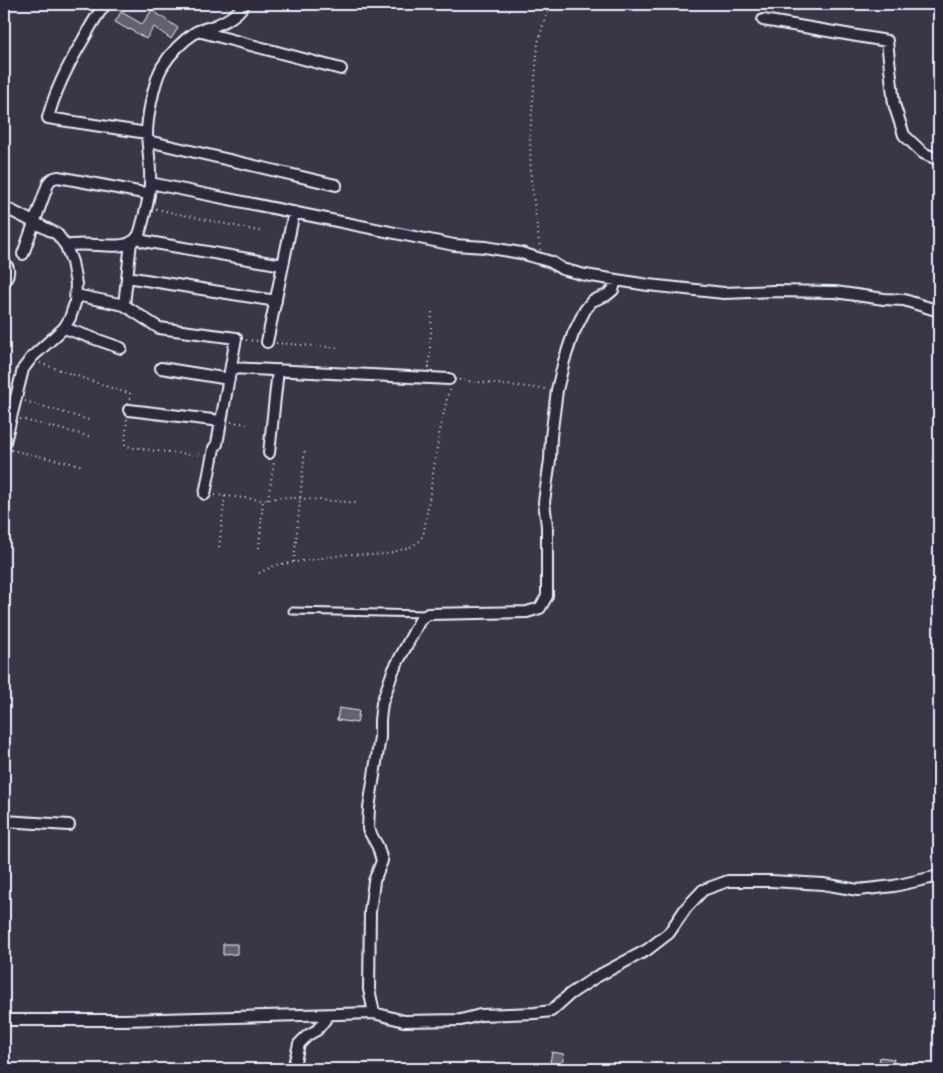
<svg xmlns="http://www.w3.org/2000/svg" width="943" height="1073" font-family="'Balsamiq Sans',sans-serif">
<style>
.building{fill:#636171;stroke:#e8f1f8}
.lines{fill:none;stroke-linecap:round;stroke-linejoin:round}
.lane-casing{stroke:#e8f1f8;stroke-width:9}
.street-casing{stroke:#e8f1f8;stroke-width:14}
.path{stroke:#e8f1f8;stroke-width:2;stroke-dasharray:1 4;stroke-linecap:butt}
.lane{stroke:#2f2a3d;stroke-width:5}
.street{stroke:#2f2a3d;stroke-width:10}
</style>
<rect width="100%" height="100%" fill="#3a3648"/>
<filter id="ink" filterUnits="userSpaceOnUse"><feTurbulence type="fractalNoise" baseFrequency=".02" numOctaves="2"/><feDisplacementMap in="SourceGraphic" scale="10" xChannelSelector="R" yChannelSelector="G"/><feConvolveMatrix kernelMatrix="1 2 1 2 8 2 1 2 1" color-interpolation-filters="sRGB"/></filter>
<g filter="url(#ink)">
<path class="building" d="M152,10L178,28L171,39L154,27L146,39L130,29L129,30L115,22L121,12L142,24Z
M339,708L359,711L357,723L337,720Z
M223,944H237V954L223,955Z
M552,1052L564,1054L561,1069L549,1068Z
M880,1057L894,1059L892,1069H878Z"/>
<g class="lines">
<defs>
<path id="lane" d="M292,611L425,614"/>
<path id="street" d="M106,4C96,15 90,27 83,40C68,65 55,90 48,118L147,133
M763,20L887,41L894,104L904,135L923,153L939,160
M198,31L341,69
M148,141L336,185
M150,183L454,245L485,247L521,253L551,262L562,269L585,275L648,285L724,293L774,291L835,292L884,299L904,300L939,311
M4,207L57,234L66,246L72,262L76,284L75,303L70,318L64,328L32,357L23,369L4,446
M139,237L143,241L283,265
M66,246C85,241 115,250 130,243C140,238 140,231 143,221C146,209 150,196 150,184C151,167 148,151 147,134C147,118 154,81 162,67C170,54 182,41 196,32C202,29 208,28 214,26C226,21 238,15 244,4
M23,254L48,184C50,179 53,178 58,177L149,194
M4,262C11,269 8,275 4,283
M127,277L276,301
M76,295L124,305L159,328L236,338L217,444L214,448L205,494
M124,305L131,242
M64,328L121,348
M267,342L294,212
M161,368L229,379
M231,368L449,379
M129,410L221,421
M269,453L278,370
M4,821L69,825
M374,1013L369,989L370,912L374,881L382,861L378,847L368,829L369,808L380,737V720L382,703L393,671L420,620L428,614L527,612L540,608L547,596V526L544,502L550,460L551,437L557,390L564,361L573,334L585,310L592,301L607,295L613,290L616,280
M4,1020H124L374,1013L404,1021L461,1020L480,1015L535,1013L551,1011L570,994L596,977L647,950L669,933L686,908L703,890L728,881H771L823,884L858,890L894,886L939,876
M293,1069L299,1044L308,1035L317,1030L328,1016"/>
</defs>
<use href="#lane" class="lane-casing"/>
<use href="#street" class="street-casing"/>
<path class="path" d="M156,209L263,232
M540,250L531,178L530,134L538,43L545,18L551,4
M246,340L259,341
M276,343L340,348
M40,363L120,391L130,393V400
M429,368L432,310
M459,380L546,389
M25,401L92,421
M20,419L92,437
M127,419L125,445L133,448H139L156,451L203,455
M231,422L248,424
M11,450L84,466
M215,495L263,500L282,497L359,503
M268,499L274,462
M219,547L225,496
M259,548L263,500
M294,562L305,448
M259,573L276,565L349,554L371,555L386,554L410,547L420,541L424,532L439,435L448,394L451,389"/>
<use href="#lane" class="lane"/>
<use href="#street" class="street"/>
</g>
</g>
<rect width="943" height="1073" fill="none" stroke="#2f2a3d" stroke-width="20"/>
<rect x="10" y="10" width="923" height="1053" fill="none" stroke="#e8f1f8" stroke-width="2" filter="url(#ink)"/>
</svg>
